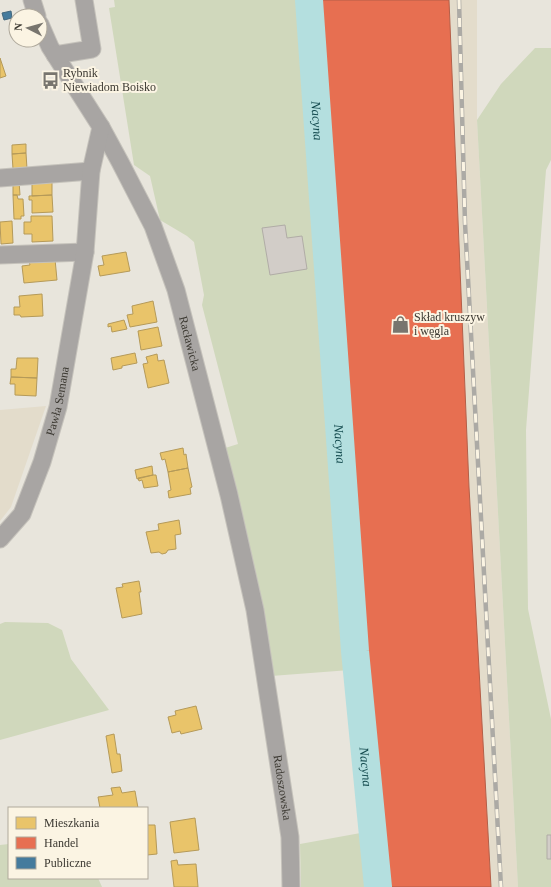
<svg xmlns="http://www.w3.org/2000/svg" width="551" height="887" font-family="'Times New Roman',serif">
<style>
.built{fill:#e3dccb}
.green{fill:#d0d8bc}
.homes{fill:#e9c46a;stroke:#b59a59}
.shops{fill:#e76f51;stroke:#b45f48}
.public{fill:#457b9d;stroke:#42677d}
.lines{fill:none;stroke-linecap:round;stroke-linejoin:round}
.river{stroke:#b4dfdf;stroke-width:28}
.building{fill:#d2cdc8;stroke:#b0aca6}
.minor-casing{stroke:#c5c2bb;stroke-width:19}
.minor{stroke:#a8a5a3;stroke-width:17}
.rail-casing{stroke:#acaaa5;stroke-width:4.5}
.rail{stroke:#fbf4e3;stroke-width:3;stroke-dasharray:9;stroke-linecap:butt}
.labels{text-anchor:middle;stroke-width:4;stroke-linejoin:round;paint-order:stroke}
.poi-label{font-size:12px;fill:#3c3932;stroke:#fbf4e3;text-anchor:start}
.street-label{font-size:12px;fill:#3c3932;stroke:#fbf4e3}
.water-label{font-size:13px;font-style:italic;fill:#12494d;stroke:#fbf4e3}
</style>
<rect width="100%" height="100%" fill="#e8e5dc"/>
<path class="built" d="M449,0H477V120L518,887H491L469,487Z
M46,406L11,507L0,521V410Z"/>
<path class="green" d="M114,0H305L320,230L330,450L350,670L271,676L222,449L238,444L202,305L204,295L194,242L187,236L160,220L150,176L134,165L109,8L115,7Z
M535,48H551V160L546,170L526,430L528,609L551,719V835H547V859H551V887H518L477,120L501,84Z
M5,622L48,623L62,630L71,659L109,710L0,740V624Z
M366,832L370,887H301L300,844Z
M9,844V878H98L102,887H0V845Z"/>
<path class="homes" d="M0,58L6,76L0,78Z
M26,144V153L12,154V145Z
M26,153L27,169H13L12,154Z
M32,180H52V195L32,196Z
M19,181L20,195H13V182Z
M13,195H17L18,199H23L24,216H21V219H14Z
M52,195L53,212L32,213V200H29V196Z
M31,216H52L53,241L32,242V234H24V222H31Z
M12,221L13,243L1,244L0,222Z
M126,252L130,271L100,276L98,266L104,265L102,256Z
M55,259L57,280L24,283L22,266L30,265L29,261Z
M42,294L43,316L21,317L20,315H14V307H20L19,296Z
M153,301L157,322L130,327L127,315L133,314L132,306Z
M124,320L127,329L112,332L111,326L108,327V324Z
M158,327L162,346L141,350L138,331Z
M135,353L137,363L122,366V368L113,370L111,358Z
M157,354L158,361L164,360L169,383L148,388L143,364L148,363L146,357Z
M17,358H38L37,378L11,377V369H16Z
M11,377L37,378L36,396L15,395V384H10Z
M183,448L184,455L186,454L188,468L168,472L165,459L162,460L160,453Z
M152,466L153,475L137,479L135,470Z
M188,468L192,487L190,488L191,494L169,498L168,491L171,490L168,472Z
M153,475H156L158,486L144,488L142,480L139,481L138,478Z
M179,520L181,534L175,535L176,549L168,550L166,553L162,554L159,552L151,553L146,532L159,530L158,524Z
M139,581L141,592H139L142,614L122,618L116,588L123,587L122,584Z
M196,706L202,729L181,734L180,731L172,733L168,717L176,715L175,711Z
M114,734L117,754H120L122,771L112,773L106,736Z
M120,787L122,793L135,791L138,808H100L98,797L113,795L111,788Z
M195,818L199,850L174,853L170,822Z
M147,825H155L157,854L147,855Z
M177,860L178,865L196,864L198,887H174L171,861Z"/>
<path class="shops" d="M316,0H449L469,487L491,887H385L363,642Z"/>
<path class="public" d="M11,11L12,18L4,20L2,13Z"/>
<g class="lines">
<path class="river" id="s1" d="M309,0L355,651L378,887"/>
</g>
<path class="building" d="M285,225L287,238L302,236L307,269L270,275L262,228Z
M547,835H551V859H547Z"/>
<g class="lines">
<defs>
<g id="minor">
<path d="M32,0L37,16"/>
<path id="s2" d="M40,24L50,47L101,127L120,162L153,226L176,290L229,495L255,610L290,837L291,887"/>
<path d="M55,55L92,49L84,0"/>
<path d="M0,178L91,171"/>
<path d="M0,255L85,252"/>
<path id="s3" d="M0,539L22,514L42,462L58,407L85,252L91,171L101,127"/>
</g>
</defs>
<use href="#minor" class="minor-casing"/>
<use href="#minor" class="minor"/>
<defs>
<path id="rail" d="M459,0L465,223L501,887"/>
</defs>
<use href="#rail" class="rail-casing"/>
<use href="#rail" class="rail"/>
</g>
<defs>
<symbol id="bus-bare" viewBox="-9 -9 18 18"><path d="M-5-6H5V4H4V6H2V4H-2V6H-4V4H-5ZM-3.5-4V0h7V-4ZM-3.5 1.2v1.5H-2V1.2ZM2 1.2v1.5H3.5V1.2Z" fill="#78756e" stroke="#fbf4e3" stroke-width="2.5" paint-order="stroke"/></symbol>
<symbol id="shop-bare" viewBox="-9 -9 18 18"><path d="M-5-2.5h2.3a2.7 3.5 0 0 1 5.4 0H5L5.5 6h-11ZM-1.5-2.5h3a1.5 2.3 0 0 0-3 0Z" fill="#78756e" stroke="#fbf4e3" stroke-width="2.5" paint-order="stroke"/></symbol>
</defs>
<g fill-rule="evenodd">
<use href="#bus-bare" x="38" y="68" width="25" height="25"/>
<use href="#shop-bare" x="388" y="312" width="25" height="25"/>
</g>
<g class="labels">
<g class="poi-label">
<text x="63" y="77">Rybnik<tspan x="63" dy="14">Niewiadom Boisko</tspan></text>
<text x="414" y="321">Skład kruszyw<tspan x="414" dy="14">i węgla</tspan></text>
</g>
<g class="street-label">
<text dy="4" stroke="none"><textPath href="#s2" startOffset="355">Racławicka</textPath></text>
<text dy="4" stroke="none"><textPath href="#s3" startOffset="152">Pawła Semana</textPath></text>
<text dy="4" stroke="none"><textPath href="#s2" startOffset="809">Radoszowska</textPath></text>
</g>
<g class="water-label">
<text dy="5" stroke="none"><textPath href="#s1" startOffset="121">Nacyna</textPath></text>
<text dy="5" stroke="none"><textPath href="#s1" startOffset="445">Nacyna</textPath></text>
<text dy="5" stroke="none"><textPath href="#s1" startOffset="769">Nacyna</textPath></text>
</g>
</g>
<rect x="8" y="807" width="140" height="72" fill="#fbf4e3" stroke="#afa99c"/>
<rect x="16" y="817" width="20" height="12" fill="#e9c46a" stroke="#afa99c"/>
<text x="44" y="827" font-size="12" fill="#3c3932">Mieszkania</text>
<rect x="16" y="837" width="20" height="12" fill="#e76f51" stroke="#afa99c"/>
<text x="44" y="847" font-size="12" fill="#3c3932">Handel</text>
<rect x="16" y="857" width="20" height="12" fill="#457b9d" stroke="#afa99c"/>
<text x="44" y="867" font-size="12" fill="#3c3932">Publiczne</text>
<g transform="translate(28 28) rotate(276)"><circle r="19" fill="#fbf4e3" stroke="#afa99c"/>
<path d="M0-3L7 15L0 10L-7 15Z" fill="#78756e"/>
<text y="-6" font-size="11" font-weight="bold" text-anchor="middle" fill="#3c3932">N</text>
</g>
</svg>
